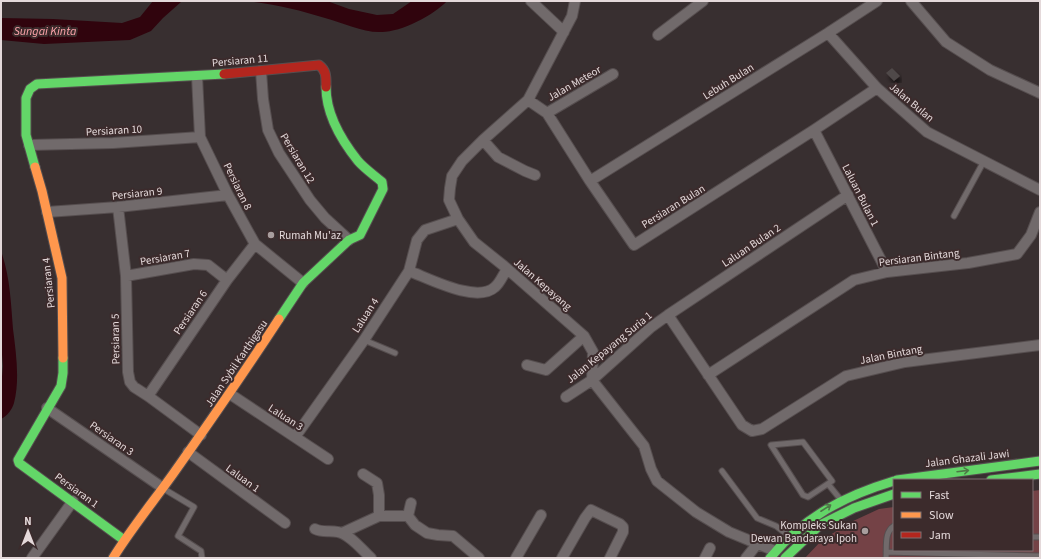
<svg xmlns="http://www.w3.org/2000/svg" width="1041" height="559" font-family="'Source Sans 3',sans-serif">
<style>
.green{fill:#744246}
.water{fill:#30040d}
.building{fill:#4f4848;filter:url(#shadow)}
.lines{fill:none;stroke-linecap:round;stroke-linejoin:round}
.lane-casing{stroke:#564e4f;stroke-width:7}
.street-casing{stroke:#564e4f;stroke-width:12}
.fast-casing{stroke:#564e4f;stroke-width:11}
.slow-casing{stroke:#564e4f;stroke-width:11}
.jam-casing{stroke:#564e4f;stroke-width:11}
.lane{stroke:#716a6b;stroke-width:5}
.street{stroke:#716a6b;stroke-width:10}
.fast{stroke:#63d668;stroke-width:9}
.slow{stroke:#ff974d;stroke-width:9}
.jam{stroke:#b3261e;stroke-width:9}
.oneway{stroke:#4e7847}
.poi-dot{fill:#a89e9e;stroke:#3c2b2c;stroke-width:1.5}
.labels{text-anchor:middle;stroke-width:4;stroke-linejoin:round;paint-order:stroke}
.street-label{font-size:11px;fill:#e4d9da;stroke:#3c2b2c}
.poi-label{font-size:11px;fill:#e4d9da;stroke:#3c2b2c;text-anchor:start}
.water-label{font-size:12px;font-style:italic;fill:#fda3aa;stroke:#3c2b2c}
</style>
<defs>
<filter id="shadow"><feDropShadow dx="2.5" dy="4.5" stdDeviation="2" flood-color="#0009"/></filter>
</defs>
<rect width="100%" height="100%" fill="#382f30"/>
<path class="green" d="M1040,490V558H805L822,540L851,522L879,509L894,507V550H1032V491Z"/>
<path class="water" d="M153,1H187L181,2L163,18L151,31L130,40L44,44L1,40V18L53,19L122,23L140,17Z
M244,1H327L349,9L377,15L393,14L412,1H447C434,15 401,32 382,32C363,33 344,23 325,18C299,10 272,3 244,1Z
M1,251C10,276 11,303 13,329C16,353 20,380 14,403C12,410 7,416 1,419V387L3,366L1,343Z"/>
<path class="building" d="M892,68L900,76L894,81L886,73Z"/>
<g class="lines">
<defs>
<path id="lane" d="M954,216L984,161
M364,340L395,353
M803,442L832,481L808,497L803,495L771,445Z
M722,471L757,518L776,526L789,536
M828,484L841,500
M164,489L194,507L178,536L201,551L202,558
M1032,537H1040
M886,552L1040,556
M886,558C887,547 884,532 894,526"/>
<path id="street" d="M531,1L564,32
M575,1L572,16L528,100L483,140L462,161L452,176L450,188L449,200L458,219L474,242L504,266L584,336L593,352L592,380L644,446L651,469L657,481L696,512L729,532L775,551
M911,1L946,42L990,70L1040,93
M828,33L877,88L927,132L1040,190
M658,35L703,1
M261,71L263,99L268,130L279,153L310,200L325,218L349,240
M197,76L200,137L228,195L255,244L303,283
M528,100L547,113L590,181L634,245L814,130L877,88
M547,113L613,74
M814,130L887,272
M483,140L498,157L525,171L535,175
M29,145L113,143L200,137
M590,181L828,33L877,1
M118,207L126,276L128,372L130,382L134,387L148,396L201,435
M47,212L118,207L228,195
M409,271C428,278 477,304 495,287C500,283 503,275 507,269
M126,276L194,264L208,265L227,280
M668,315L742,425L752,431L762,429L846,376L905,362L1040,345
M527,365L546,370L584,336
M708,375L854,280L887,272L968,263L1017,254L1031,235L1040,212
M230,394L328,459
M148,396L227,280L255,244
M566,397L592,380L650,328L668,315L848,195
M47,408L163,488
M295,437L364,340L409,271L417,240L425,230L458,219
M188,452L285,523
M363,474L377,483L379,495V516
M411,503L408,516L415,525L427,533L438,535L453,536L479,558
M315,529C323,533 329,530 338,532C350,534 362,550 371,558
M342,533L379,516H408
M32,558L73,501
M516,558L541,515
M562,558L585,518L591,510L620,524L623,527V532L610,558
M705,558L710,548
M746,558L758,543"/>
<path id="fast" d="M35,167L26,135V98L30,89L37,84L224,74
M279,319L303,283L349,240L360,235L383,189L382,182C374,175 365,169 358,161C342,141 326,114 326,87
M63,358V373L61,386L18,460L19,463L124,540
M897,480L1040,461
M991,480L1040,474
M770,558C804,517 844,496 894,481
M785,558L820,525L854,508L894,494"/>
<path id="slow" d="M35,167L42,191L62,278L63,358
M113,558C131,529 153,502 173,474C209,423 245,371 279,319"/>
<path id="jam" d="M224,74L319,65C327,71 326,78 326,87"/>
</defs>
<use href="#lane" class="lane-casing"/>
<use href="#street" class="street-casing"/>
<use href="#fast" class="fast-casing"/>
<use href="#slow" class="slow-casing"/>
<use href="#jam" class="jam-casing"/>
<use href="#lane" class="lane"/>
<use href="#street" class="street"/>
<use href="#fast" class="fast"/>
<use href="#slow" class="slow"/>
<use href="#jam" class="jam"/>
</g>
<defs><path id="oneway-shaft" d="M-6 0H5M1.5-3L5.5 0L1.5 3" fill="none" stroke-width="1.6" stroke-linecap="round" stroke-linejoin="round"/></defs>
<g class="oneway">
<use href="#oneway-shaft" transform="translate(963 471) rotate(-7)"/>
<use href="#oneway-shaft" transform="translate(826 508) rotate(-33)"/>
</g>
<g class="poi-dot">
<circle cx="271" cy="235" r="4"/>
<circle cx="865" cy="531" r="4"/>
</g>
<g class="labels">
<g class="street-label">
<text transform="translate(240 60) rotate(-5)" y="4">Persiaran 11</text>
<text transform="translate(728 81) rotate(-32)" y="4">Lebuh Bulan</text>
<text transform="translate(574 83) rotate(-30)" y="4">Jalan Meteor</text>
<text transform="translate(912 102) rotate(40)" y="4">Jalan Bulan</text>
<text transform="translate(114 130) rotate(-3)" y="4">Persiaran 10</text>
<text transform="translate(298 158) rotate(59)" y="4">Persiaran 12</text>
<text transform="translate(238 186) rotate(64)" y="4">Persiaran 8</text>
<text transform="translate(137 193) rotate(-6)" y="4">Persiaran 9</text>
<text transform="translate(861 195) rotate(63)" y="4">Laluan Bulan 1</text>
<text transform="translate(673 206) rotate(-32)" y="4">Persiaran Bulan</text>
<text transform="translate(751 245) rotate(-34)" y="4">Laluan Bulan 2</text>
<text transform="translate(165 257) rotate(-10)" y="4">Persiaran 7</text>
<text transform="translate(919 257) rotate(-7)" y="4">Persiaran Bintang</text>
<text transform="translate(48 283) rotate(-96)" y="4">Persiaran 4</text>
<text transform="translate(543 284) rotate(41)" y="4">Jalan Kepayang</text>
<text transform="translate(190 312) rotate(-56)" y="4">Persiaran 6</text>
<text transform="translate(365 315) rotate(-57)" y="4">Laluan 4</text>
<text transform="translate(115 339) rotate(-91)" y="4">Persiaran 5</text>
<text transform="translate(609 347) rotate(-39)" y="4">Jalan Kepayang Suria 1</text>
<text transform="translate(891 354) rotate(-11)" y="4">Jalan Bintang</text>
<text transform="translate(236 363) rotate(-56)" y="4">Jalan Sybil Karthigasu</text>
<text transform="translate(286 417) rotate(33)" y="4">Laluan 3</text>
<text transform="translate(112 438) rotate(35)" y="4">Persiaran 3</text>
<text transform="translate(967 458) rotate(-7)" y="4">Jalan Ghazali Jawi</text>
<text transform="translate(243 478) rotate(36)" y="4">Laluan 1</text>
<text transform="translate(77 490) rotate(36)" y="4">Persiaran 1</text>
</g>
<g class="poi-label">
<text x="279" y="239">Rumah Mu'az</text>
<text x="857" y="529" text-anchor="end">Kompleks Sukan<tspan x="857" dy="13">Dewan Bandaraya Ipoh</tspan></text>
</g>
<g class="water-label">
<text x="45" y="35">Sungai Kinta</text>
</g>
</g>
<rect width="1041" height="559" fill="none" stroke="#e4d9da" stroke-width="4"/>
<rect x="893" y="479" width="140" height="72" fill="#3c2b2c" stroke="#7f7172"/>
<rect x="901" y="492" width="20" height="6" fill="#63d668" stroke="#7f7172"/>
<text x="929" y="499" font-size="12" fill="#e4d9da">Fast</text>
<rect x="901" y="512" width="20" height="6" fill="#ff974d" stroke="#7f7172"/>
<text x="929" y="519" font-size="12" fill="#e4d9da">Slow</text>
<rect x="901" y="532" width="20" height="6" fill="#b3261e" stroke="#7f7172"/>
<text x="929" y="539" font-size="12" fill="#e4d9da">Jam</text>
<g transform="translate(28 531)" stroke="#3c2b2c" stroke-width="3" paint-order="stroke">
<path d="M0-3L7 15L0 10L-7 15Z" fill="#e4d9da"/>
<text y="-6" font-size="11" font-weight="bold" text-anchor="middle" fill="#e4d9da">N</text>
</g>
</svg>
